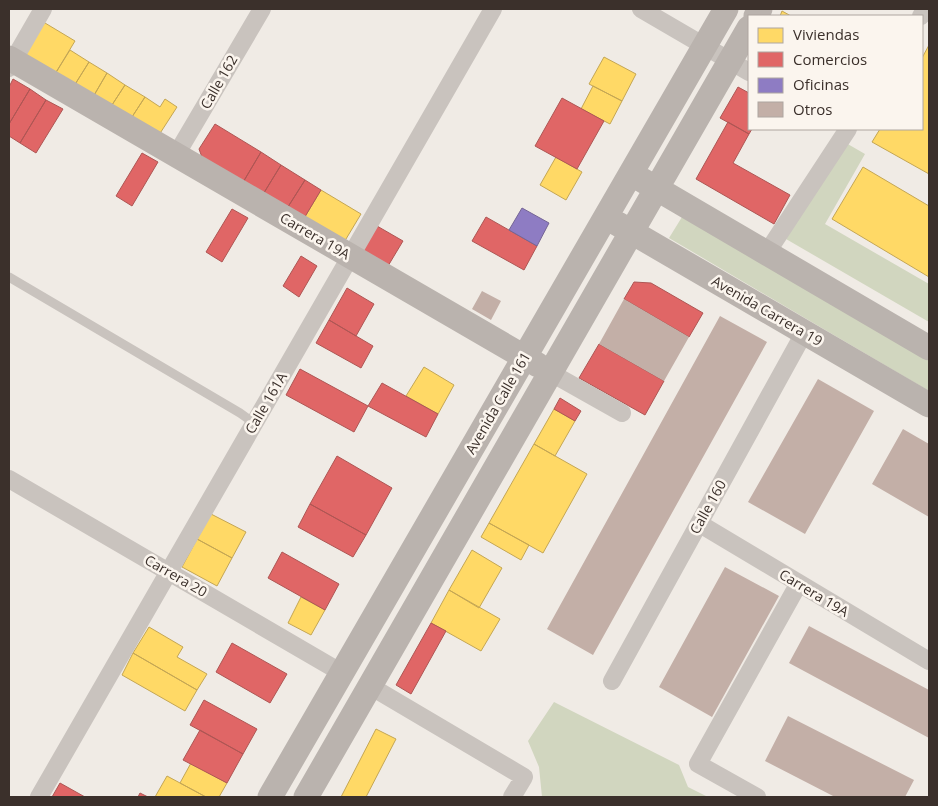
<svg xmlns="http://www.w3.org/2000/svg" width="938" height="806" font-family="'Open Sans',sans-serif">
<style>
.green{fill:#d1d6bf}
.homes{fill:#ffd966;stroke:#c4a654}
.shops{fill:#e06666;stroke:#ae5654}
.offices{fill:#8e7cc3;stroke:#756595}
.building{fill:#c3afa7}
.lines{fill:none;stroke-linecap:round;stroke-linejoin:round}
.lane{stroke:#c9c3be;stroke-width:9}
.street{stroke:#c9c3be;stroke-width:18}
.secondary{stroke:#bab3ae;stroke-width:25}
.labels{text-anchor:middle;stroke-width:5;stroke-linejoin:round;paint-order:stroke}
.street-label{font-size:14px;fill:#3b302b;stroke:#fbf5ee}
</style>
<rect width="100%" height="100%" fill="#f0ebe5"/>
<path class="green" d="M846,143L865,154L825,224L929,284V322L786,239Z
M682,217L929,361V391L669,238Z
M554,702L679,765L688,787L708,797H542L539,767L528,741Z"/>
<path class="homes" d="M782,11L791,16H780Z
M40,20L75,41L55,74L20,53Z
M929,45V174L872,142L880,129H922V58Z
M70,50L89,62L74,86L55,74Z
M604,57L636,74L622,101L589,84Z
M89,62L107,73L93,97L74,86Z
M107,73L125,85L110,108L93,97Z
M125,85L145,97L130,120L110,108Z
M593,86L622,101L610,124L581,109Z
M145,97L160,107L165,99L177,107L157,138L130,120Z
M556,157L582,172L566,200L540,185Z
M863,167L929,206V277L832,219Z
M321,190L361,214L343,244L303,220Z
M424,367L454,385L438,414L406,396Z
M554,409L575,421L555,456L534,444Z
M534,444L587,474L543,553L489,523Z
M211,514L246,532L232,558L197,539Z
M489,523L529,545L521,560L481,537Z
M197,539L232,558L217,586L182,567Z
M472,550L502,568L479,608L449,590Z
M449,590L500,619L481,651L431,623Z
M301,597L325,610L311,635L288,623Z
M149,627L183,647L177,657L207,674L197,690L133,653Z
M133,653L197,690L185,711L122,675Z
M376,729L396,739L366,797H341Z
M191,763L227,783L219,797H206L180,783Z
M167,776L206,797H155Z"/>
<path class="shops" d="M13,79L30,89L9,124V87Z
M738,87L749,93V129H752L749,134L720,118Z
M30,89L46,100L20,143L9,136V124Z
M562,98L604,121L577,169L535,146Z
M46,100L63,109L36,153L20,143Z
M728,122L749,134L733,163L790,195L774,224L696,179Z
M215,124L261,152L242,184L203,160L199,149Z
M261,152L281,165L262,196L242,184Z
M142,153L158,162L132,206L116,196Z
M281,165L305,180L286,210L262,196Z
M305,180L321,190L303,220L286,210Z
M232,209L248,218L222,262L206,252Z
M486,217L537,246L524,270L472,241Z
M377,226L403,241L388,266L362,251Z
M301,256L317,266L299,297L283,286Z
M634,282L651,283L703,313L689,337L624,299Z
M347,288L374,304L356,336L329,320Z
M329,320L373,346L361,368L316,343Z
M599,344L664,381L645,415L579,378Z
M300,369L368,406L354,432L286,395Z
M382,383L438,414L426,437L368,406Z
M560,398L581,411L575,421L554,409Z
M337,456L392,488L366,535L310,504Z
M310,504L366,535L353,557L298,527Z
M282,552L339,584L325,610L268,578Z
M431,623L446,631L411,694L396,685Z
M232,643L287,674L270,703L216,672Z
M204,700L257,729L243,754L190,725Z
M200,730L243,754L227,783L183,760Z
M60,783L85,797H52Z
M140,793L148,797H138Z"/>
<path class="offices" d="M522,208L549,223L537,246L509,230Z"/>
<path class="building" d="M482,291L501,301L491,320L472,309Z
M624,299L689,337L664,381L599,344Z
M720,316L767,342L593,655L547,629Z
M818,379L874,411L805,534L748,502Z
M903,429L929,444V517L872,484Z
M725,567L779,596L712,717L659,687Z
M809,626L929,690V738L789,663Z
M788,716L914,780L905,797H835L765,761Z"/>
<g class="lines">
<path class="lane" d="M9,277L240,413L254,423"/>
<path class="street" d="M641,9L749,72
M921,16L926,9
M9,68L43,9
M176,155L262,9
M766,254L848,129
M551,373L622,413
M9,479L342,673
M700,524L929,661
M612,681L804,333
M370,686L524,777L512,797
M39,797L493,9
M757,797L698,764L799,583"/>
<path class="secondary" d="M756,16L760,9
M9,58L538,365
M642,180L929,348
M618,224L929,405
M270,797L726,9
M306,797L749,28"/>
</g>
<g class="labels">
<g class="street-label">
<text transform="translate(219 82) rotate(-60)" y="5">Calle 162</text>
<text transform="translate(315 236) rotate(30)" y="5">Carrera 19A</text>
<text transform="translate(767 311) rotate(30)" y="5">Avenida Carrera 19</text>
<text transform="translate(266 403) rotate(-60)" y="5">Calle 161A</text>
<text transform="translate(498 403) rotate(-60)" y="5">Avenida Calle 161</text>
<text transform="translate(708 507) rotate(-61)" y="5">Calle 160</text>
<text transform="translate(176 576) rotate(30)" y="5">Carrera 20</text>
<text transform="translate(814 593) rotate(31)" y="5">Carrera 19A</text>
</g>
</g>
<rect width="938" height="806" fill="none" stroke="#3b302b" stroke-width="20"/>
<rect x="748" y="15" width="175" height="115" fill="#fbf5ee" stroke="#aea6a0"/>
<rect x="758" y="28" width="25" height="15" fill="#ffd966" stroke="#aea6a0"/>
<text x="793" y="40" font-size="15" fill="#3b302b">Viviendas</text>
<rect x="758" y="52" width="25" height="15" fill="#e06666" stroke="#aea6a0"/>
<text x="793" y="65" font-size="15" fill="#3b302b">Comercios</text>
<rect x="758" y="78" width="25" height="15" fill="#8e7cc3" stroke="#aea6a0"/>
<text x="793" y="90" font-size="15" fill="#3b302b">Oficinas</text>
<rect x="758" y="102" width="25" height="15" fill="#c3afa7" stroke="#aea6a0"/>
<text x="793" y="115" font-size="15" fill="#3b302b">Otros</text>
</svg>
